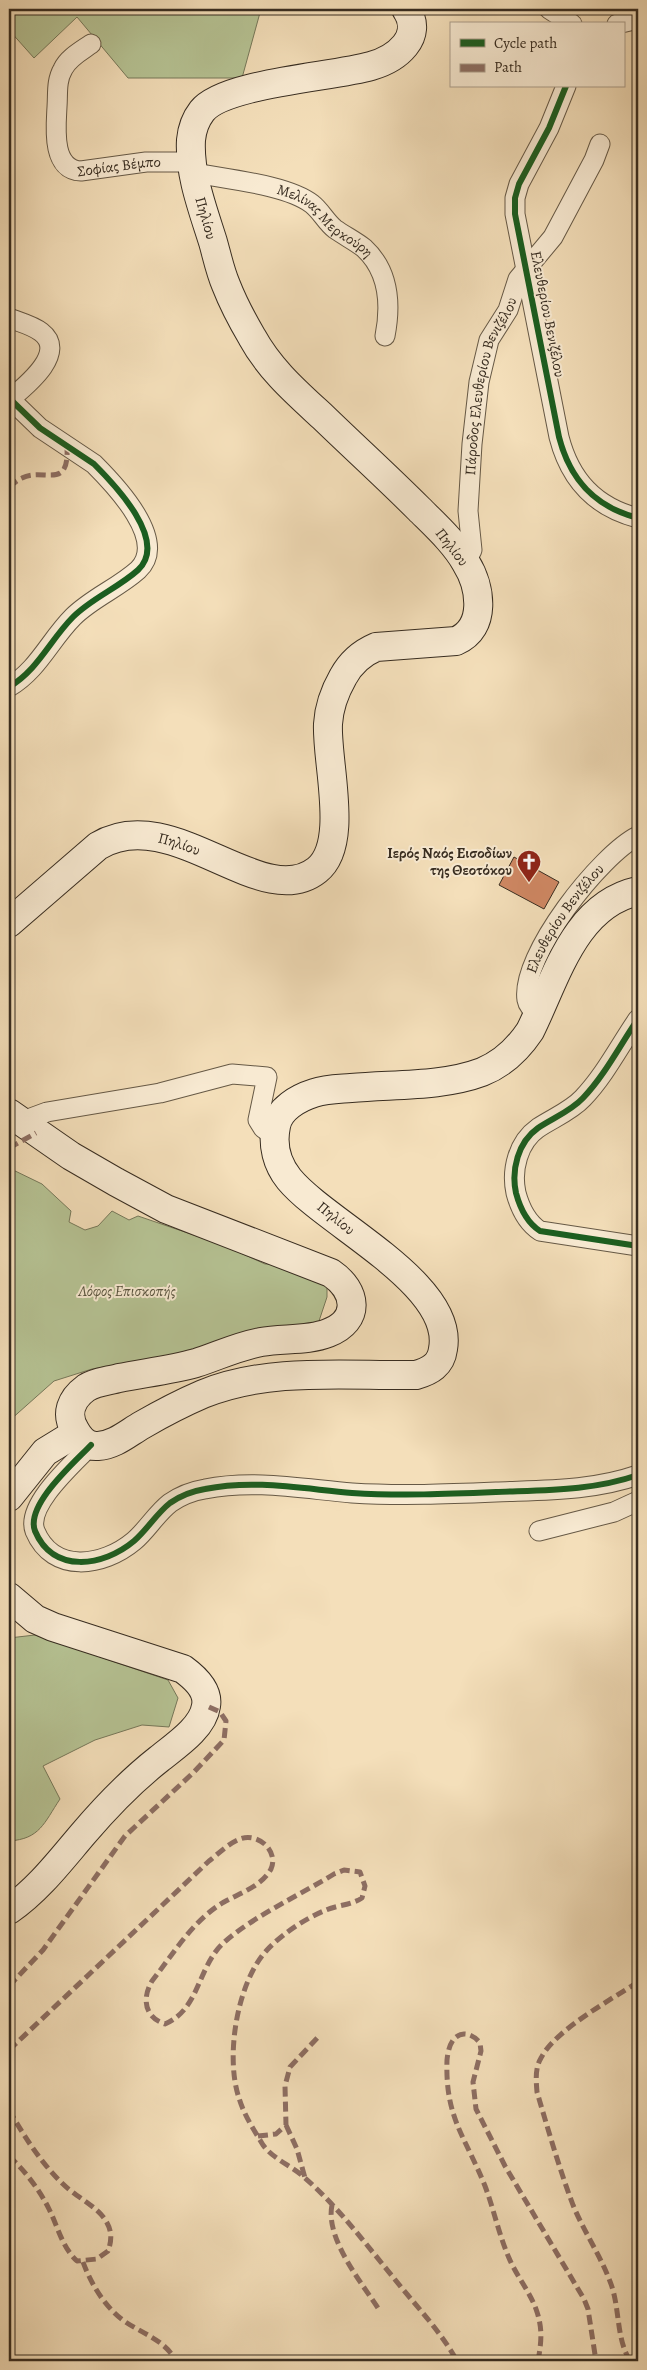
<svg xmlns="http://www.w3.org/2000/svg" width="647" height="2370" font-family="Alegreya,serif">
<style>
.green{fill:#b6c394;stroke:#76785a}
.building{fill:#d08864;stroke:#372c20}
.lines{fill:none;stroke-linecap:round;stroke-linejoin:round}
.street-casing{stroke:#665946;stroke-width:21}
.secondary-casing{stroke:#372c20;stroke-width:30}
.street{stroke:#f8ead2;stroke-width:19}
.secondary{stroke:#f8ead2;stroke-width:28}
.quiet{stroke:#8d6e63;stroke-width:5;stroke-dasharray:10 5;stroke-linecap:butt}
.cycleway-casing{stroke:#f8ead2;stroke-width:9}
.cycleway{stroke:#1b5e20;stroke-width:6}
.labels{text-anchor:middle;stroke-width:4;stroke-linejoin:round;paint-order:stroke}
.street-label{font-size:15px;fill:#372c20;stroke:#f8ead2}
.poi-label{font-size:15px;font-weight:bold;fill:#372c20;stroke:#f8ead2;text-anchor:end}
.park-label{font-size:15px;font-style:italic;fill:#57523d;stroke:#f8ead2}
</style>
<rect width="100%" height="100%" fill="#f4dfba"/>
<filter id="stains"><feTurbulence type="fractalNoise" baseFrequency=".004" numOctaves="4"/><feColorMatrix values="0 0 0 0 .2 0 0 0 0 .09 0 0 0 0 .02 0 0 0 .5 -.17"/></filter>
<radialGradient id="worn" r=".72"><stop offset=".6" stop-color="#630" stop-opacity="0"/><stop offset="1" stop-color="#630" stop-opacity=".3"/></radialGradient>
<path class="green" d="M9,9H261L242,78H128L77,17L34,58L9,30Z
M9,1168L42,1184L71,1211L69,1222L85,1230L98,1226L112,1211L129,1220L138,1216L223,1245L265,1264H273L327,1285V1297L318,1324L195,1352L92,1369L54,1381L9,1421Z
M35,1635L168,1680L178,1698L169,1727L142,1725L95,1740L43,1766L60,1799C44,1823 40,1839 9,1841V1638Z"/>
<path class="building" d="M514,857L559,882L544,909L499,885Z"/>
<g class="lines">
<defs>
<g id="street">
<path d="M549,9L572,24"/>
<path d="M617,24L638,19"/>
<path id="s1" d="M91,44C81,51 68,58 63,69C56,81 58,94 57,107C56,126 51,170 81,171L146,162H193"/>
<path d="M566,86L549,128L519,184L515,198V214L559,437C570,480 595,507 638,518"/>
<path id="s2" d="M195,173C226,179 288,185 312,204C321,211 326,222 335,229C345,236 355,241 364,248C390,272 391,305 385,336"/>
<path d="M9,318C19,322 32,325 41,332C69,353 23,388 9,400"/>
<path id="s3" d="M466,562L472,550L468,511L472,444L479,382L489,340L508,310L518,279L553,237L594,160L600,144"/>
<path d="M9,687C38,670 50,640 73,617C92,598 118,588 138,570C169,541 115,485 94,464L40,428L10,399"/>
<path id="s4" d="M538,1015C533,1010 528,1006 527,1000C520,956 601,854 638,836"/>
<path d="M638,1019C620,1045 605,1075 583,1098C571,1111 553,1118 538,1128C518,1142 511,1170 516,1193C520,1208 526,1222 540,1231L638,1246"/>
<path d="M20,1122L47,1112L160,1093L232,1074L267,1077L258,1120L263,1128L274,1136"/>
<path d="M91,1445C75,1462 25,1505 35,1531C53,1574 103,1567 134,1541C147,1530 156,1514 170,1503C180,1496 193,1491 205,1489C254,1479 304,1489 352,1493C400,1496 448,1494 496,1492C544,1490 592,1491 638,1475"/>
<path d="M539,1531L614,1512L638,1501"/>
</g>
<g id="secondary">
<path id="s5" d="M9,923L98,846C172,801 262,914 317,870C350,844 326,762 328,724C329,707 335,691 343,677C350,664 362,653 376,647L456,641C487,628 481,587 466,563C455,543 435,525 419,509C388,478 355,448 324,418C297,393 270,370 252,337C242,320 233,303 226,285C220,271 217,256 213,242C203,210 189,174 191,140C192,129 195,120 202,111C224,83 333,77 371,66C396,59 425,37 406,9"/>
<path d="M9,1113L71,1156L116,1182L166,1209L331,1273C357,1291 361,1320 328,1333C308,1341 282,1338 261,1342C238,1346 218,1356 196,1363C171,1370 144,1373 119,1378C108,1381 95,1382 86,1388C71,1399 65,1414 75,1430C80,1439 87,1447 98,1446C115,1445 128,1433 142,1425C161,1414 182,1403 203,1394C269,1367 345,1376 416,1375C430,1371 441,1365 443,1349C455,1284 326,1224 289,1179C277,1164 272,1145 276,1126C279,1109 298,1098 314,1093C326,1089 339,1089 351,1088C393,1084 442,1087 482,1072C502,1064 518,1049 530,1031C556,979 574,905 638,891"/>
<path d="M9,1497L45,1452L76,1433"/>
<path d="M9,1597L35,1619L53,1627L183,1669C194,1677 209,1690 206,1706C203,1728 175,1746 159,1759C131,1781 106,1807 83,1834C60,1861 38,1890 9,1910"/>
</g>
</defs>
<use href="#street" class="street-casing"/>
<use href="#secondary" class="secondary-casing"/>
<use href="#street" class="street"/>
<use href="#secondary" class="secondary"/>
<path class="quiet" d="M9,487C13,484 17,480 22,478C43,467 69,491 67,448
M9,1148L36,1133
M9,1986L43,1950L125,1836L194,1772L224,1740L226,1721L220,1712L207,1706
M9,2050L209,1861C218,1854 229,1843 240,1839C258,1832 279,1851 271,1869C262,1886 240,1893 224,1902C193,1920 174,1953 152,1981C142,1998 144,2017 165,2024C195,2011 197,1979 214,1954C231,1927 304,1893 334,1874L344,1870L360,1872L365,1886L362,1898C351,1905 338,1905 326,1910C306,1918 282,1934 267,1950C237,1982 225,2057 239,2098C244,2115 254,2130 263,2145C273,2159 292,2166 305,2178C338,2207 365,2243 393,2277C415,2305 440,2330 457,2361
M9,2110C24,2136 41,2163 63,2184C76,2197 97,2206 106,2221C112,2231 112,2240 108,2251L97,2259L77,2261C62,2247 58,2227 49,2209C39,2189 25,2171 9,2156
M286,2125L297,2149L305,2178
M258,2136L276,2134L286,2125L285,2086L290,2067L320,2035
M332,2205C325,2239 362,2283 380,2311
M83,2262C91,2284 105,2307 124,2321C143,2334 165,2340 176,2361
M538,2361C541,2344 543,2330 537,2312C531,2293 517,2277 509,2258C499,2235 494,2210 485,2186C465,2136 445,2118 447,2060C448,2050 451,2035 464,2034C471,2034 476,2038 480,2043L481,2051L473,2082L476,2109L505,2166L584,2299L588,2309L596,2361
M630,2361C616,2338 620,2309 611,2284C601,2256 584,2232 573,2205C559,2168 548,2129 537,2092C536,2080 535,2068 541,2058C555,2030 612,1999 638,1982"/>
<defs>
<path id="cycleway" d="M566,86L549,128L519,184L515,198V214L559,437C570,480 595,507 638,518
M9,400L10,399L40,428L94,464C115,485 169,541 138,570C118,588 92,598 73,617C50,640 38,670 9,687
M638,1019C620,1045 605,1075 583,1098C571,1111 553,1118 538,1128C518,1142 511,1170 516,1193C520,1208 526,1222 540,1231L638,1246
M91,1445C75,1462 25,1505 35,1531C53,1574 103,1567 134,1541C147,1530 156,1514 170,1503C180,1496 193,1491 205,1489C254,1479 304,1489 352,1493C400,1496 448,1494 496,1492C544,1490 592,1491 638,1475"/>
</defs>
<use href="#cycleway" class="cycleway-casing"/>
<use href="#cycleway" class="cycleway"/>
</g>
<defs>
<symbol id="church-pin" viewBox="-11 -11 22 30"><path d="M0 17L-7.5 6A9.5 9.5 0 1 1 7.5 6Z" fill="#8f2418" stroke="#f8ead2"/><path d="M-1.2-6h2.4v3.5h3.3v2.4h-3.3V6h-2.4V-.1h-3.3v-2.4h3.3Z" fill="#fff"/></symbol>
</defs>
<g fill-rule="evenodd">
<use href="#church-pin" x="515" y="848" width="28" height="38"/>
</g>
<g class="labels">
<g class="street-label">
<text dy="5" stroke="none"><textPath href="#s1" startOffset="192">Σοφίας Βέμπο</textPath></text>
<text transform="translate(206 218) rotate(74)" y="5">Πηλίου</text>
<text dy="5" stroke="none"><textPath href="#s2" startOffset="142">Μελίνας Μερκούρη</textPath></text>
<text transform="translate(548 314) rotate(79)" y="5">Ελευθερίου Βενιζέλου</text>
<text dy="5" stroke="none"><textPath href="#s3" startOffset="181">Πάροδος Ελευθερίου Βενιζέλου</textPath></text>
<text transform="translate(452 547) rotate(52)" y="5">Πηλίου</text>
<text dy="5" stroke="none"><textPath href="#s5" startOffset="202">Πηλίου</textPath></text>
<text dy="5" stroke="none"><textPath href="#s4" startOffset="111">Ελευθερίου Βενιζέλου</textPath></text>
<text transform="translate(336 1218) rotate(39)" y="5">Πηλίου</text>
</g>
<g class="poi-label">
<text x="512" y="858">Ιερός Ναός Εισοδίων<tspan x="512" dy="17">της Θεοτόκου</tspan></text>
</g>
<g class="park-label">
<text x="127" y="1296">Λόφος Επισκοπής</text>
</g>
</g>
<rect width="647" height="2370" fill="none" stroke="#f4dfba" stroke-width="30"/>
<rect x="10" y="10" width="627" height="2350" fill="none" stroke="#372c20" stroke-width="2.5"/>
<rect x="15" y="15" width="617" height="2340" fill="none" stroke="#372c20"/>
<rect x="450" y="22" width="175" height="65" fill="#f8ead2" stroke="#ab9e8b"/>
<rect x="460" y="39" width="25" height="8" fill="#1b5e20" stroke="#ab9e8b"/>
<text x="494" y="48" font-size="15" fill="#372c20">Cycle path</text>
<rect x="460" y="64" width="25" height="8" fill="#8d6e63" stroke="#ab9e8b"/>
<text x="494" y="72" font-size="15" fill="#372c20">Path</text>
<rect width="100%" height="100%" filter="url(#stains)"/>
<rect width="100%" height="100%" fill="url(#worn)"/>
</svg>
